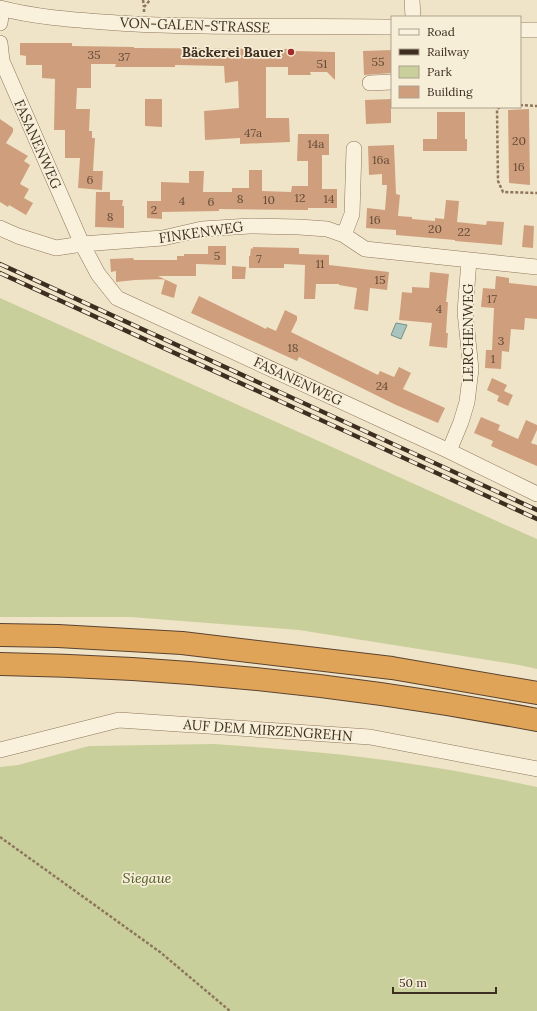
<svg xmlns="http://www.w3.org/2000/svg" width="537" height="1011" font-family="Lora,serif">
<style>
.green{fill:#c9cf9b}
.water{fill:#a9c4bc;stroke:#6f938a}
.building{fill:#cf9f7d}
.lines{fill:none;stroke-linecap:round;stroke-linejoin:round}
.minor-casing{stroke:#8d765c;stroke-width:16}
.highway-casing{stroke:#5b4430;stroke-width:24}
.path{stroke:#8d765c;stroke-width:2.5;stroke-dasharray:3 2;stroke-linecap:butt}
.minor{stroke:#faf1dc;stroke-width:15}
.highway{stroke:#e0a458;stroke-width:22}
.rail-casing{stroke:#3d2e20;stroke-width:4.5}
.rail{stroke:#f7eed8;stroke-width:3;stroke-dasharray:9;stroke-linecap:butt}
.poi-dot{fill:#9e2a2b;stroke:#f7eed8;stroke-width:1.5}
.labels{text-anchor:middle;stroke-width:3.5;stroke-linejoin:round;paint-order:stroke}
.number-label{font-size:12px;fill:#624a37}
.street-label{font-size:14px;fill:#3d2e20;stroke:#f7eed8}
.poi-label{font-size:14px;font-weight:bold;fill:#3d2e20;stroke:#f7eed8;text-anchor:end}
.park-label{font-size:14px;font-style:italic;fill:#4d5a26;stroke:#f7eed8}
</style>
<rect width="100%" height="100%" fill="#f0e4c8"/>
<path class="green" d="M0,298L537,539V669L519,665L299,630L130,617H0Z
M214,744C266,748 317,751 369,758C425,765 481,775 537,787V1011H0V767L18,765L89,746Z"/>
<path class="water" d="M396,323L407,325L401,339L391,335Z"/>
<path class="building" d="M20,43H72V46L134,47V48L295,49V51L333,52H335V80L327,72H310L311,75H288V67H266V118H289L290,142L240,144V138L205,140L204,111L239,108L238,81L225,83L224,66L175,65V67H115L116,64H91V88H77L76,109H90L89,131H92V138H95L93,171H103L102,190L78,188L80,158H65V130H54L55,79L42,78V65H26V56L20,55Z
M392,50V73L364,75L363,51Z
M145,99H162V127L145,126Z
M391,99V123L366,124L365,100Z
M529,109L530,185L509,183L508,110Z
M437,112H465V139H467V151H423V139H437Z
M0,119L13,128V132L6,143L28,156L24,161L30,165L20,184L29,189L24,198L33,203L26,215L9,205L8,207L0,202Z
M298,134H329V155H322V189H337V208H308V210L219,209V211L162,212V219L147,218V201H161V182L189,183V171H204L203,192H232V188H249V170H262V191L291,192L292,186H308V161H297Z
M394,145L396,194L400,195L398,216L412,217V219L435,221V218L444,219L446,200L459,201L457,222L486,225L487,221L504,222L502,245L455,241V240L396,235V230L366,228L367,208L385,210L387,185H382V174L369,175L368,146Z
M96,192H110V200H123L122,206H124V228L95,227Z
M524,225L534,226L533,248L522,247Z
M208,246H226V265L196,264V276H158L177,285L174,298L161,294L165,279L135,280L116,282V271L111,272L110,259L133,258L134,260H177V256H184V254H208Z
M253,247L299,248V254L329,255V265L389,272L387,290L370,288L368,311L354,309L357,288L339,285V284H316L315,299H304L305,265L284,264V268H249V256H250L251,248L253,249Z
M232,266L246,267L245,279H232Z
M430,272L449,274L446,302H448L446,333H448L447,348L429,346L432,323L399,320L402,292L412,293V287L429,288Z
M496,276L509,278V283L537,286V319L525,318L524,330L511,329L509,352L502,351L501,369L485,368L486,350H492L494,308L481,307L483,288L495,289Z
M199,296L266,329L267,327L276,331L285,310L297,316V320L291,332L378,375L380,371L394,377L399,367L411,373L403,389L445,408L438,423L396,405L299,357L297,361L191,313Z
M492,378L507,385L504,391L513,395L508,406L497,401L499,396L487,390Z
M481,417L500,425L498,430L518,439L526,420L537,425V430L531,443L537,445V466L491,446L493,441L474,433Z"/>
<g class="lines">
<defs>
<path id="minor" d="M412,0L413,17
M0,8C38,18 78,20 117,23C208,29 300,25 392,27
M0,23L2,9
M520,30H537
M0,43L2,61L82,244L98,274L117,298L449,451L537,494
M370,83L392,82
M0,228L18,236L56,248L82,244L163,238L202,229L250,226L299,227L327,229L344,235L365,249L537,267
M344,235L352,214L354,149
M449,451L461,422L467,402L471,369L465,312L469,260
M0,750L119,720L370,737L537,769"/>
<path id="highway" d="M0,635L58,636L182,643L392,668L537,693
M0,664C181,667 360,686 537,720"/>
</defs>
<use href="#minor" class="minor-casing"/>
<use href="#highway" class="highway-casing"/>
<path class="path" d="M143,0L144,7
M144,12V7L150,0
M520,105L537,106
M500,107L497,109L498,181L503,192L537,193
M0,837L160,952L230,1011"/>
<use href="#minor" class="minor"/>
<use href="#highway" class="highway"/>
<defs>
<path id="rail" d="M0,264L537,510
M0,273L537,519"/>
</defs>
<use href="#rail" class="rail-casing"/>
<use href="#rail" class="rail"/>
</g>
<circle class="poi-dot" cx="291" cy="52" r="4"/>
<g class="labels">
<g class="number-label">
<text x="94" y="59">35</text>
<text x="124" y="61">37</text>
<text x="378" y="66">55</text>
<text x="322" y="68">51</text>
<text x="253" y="137">47a</text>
<text x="519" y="145">20</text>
<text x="316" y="148">14a</text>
<text x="381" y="164">16a</text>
<text x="519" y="171">16</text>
<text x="90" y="184">6</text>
<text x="300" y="202">12</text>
<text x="240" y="203">8</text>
<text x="329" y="203">14</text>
<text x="269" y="204">10</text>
<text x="182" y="205">4</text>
<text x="211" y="206">6</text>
<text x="154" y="214">2</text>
<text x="110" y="221">8</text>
<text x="375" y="224">16</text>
<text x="435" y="233">20</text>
<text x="464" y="236">22</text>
<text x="217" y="260">5</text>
<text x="259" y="263">7</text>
<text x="320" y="268">11</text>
<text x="380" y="284">15</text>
<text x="492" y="303">17</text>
<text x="439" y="313">4</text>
<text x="501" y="345">3</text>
<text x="293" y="352">18</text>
<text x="493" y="363">1</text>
<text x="382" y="390">24</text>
</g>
<g class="street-label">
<text transform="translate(195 25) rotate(2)" y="5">VON-GALEN-STRASSE</text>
<text transform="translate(38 144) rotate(66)" y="5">FASANENWEG</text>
<text transform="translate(201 232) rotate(-8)" y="5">FINKENWEG</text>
<text transform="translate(468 333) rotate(-90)" y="5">LERCHENWEG</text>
<text transform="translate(298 381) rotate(25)" y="5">FASANENWEG</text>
<text transform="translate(268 730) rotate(4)" y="5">AUF DEM MIRZENGREHN</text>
</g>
<g class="poi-label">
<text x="283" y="57">Bäckerei Bauer</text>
</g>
<g class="park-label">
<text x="147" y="883">Siegaue</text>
</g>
</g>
<rect x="391" y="16" width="130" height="92" fill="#f7eed8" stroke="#ada18e"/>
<rect x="399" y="29" width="20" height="6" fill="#faf1dc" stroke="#ada18e"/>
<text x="427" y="36" font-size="12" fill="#3d2e20">Road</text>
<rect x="399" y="49" width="20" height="6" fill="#3d2e20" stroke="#ada18e"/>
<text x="427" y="56" font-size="12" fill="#3d2e20">Railway</text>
<rect x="399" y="66" width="20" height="12" fill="#c9cf9b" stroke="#ada18e"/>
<text x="427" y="76" font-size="12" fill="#3d2e20">Park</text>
<rect x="399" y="86" width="20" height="12" fill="#cf9f7d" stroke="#ada18e"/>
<text x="427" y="96" font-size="12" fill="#3d2e20">Building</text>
<path d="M393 987v6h103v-6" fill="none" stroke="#3d2e20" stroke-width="2"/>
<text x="399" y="987" font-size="12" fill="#3d2e20" stroke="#f7eed8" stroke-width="3" paint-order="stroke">50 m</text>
</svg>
